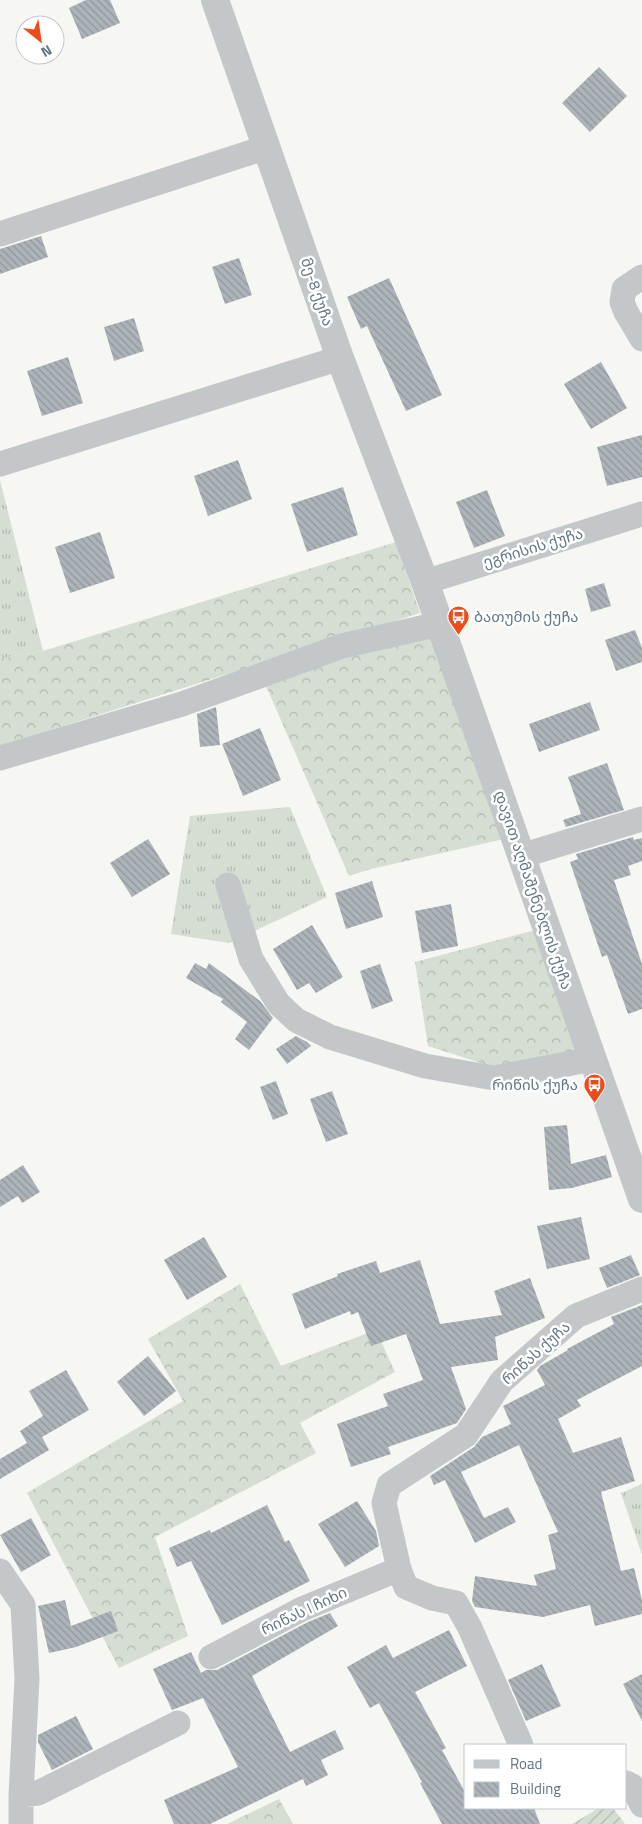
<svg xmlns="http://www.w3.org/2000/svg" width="642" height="1824" font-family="'Titillium Web','Noto Sans Georgian',sans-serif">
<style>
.grass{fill:url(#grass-tufts)}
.forest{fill:url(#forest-crowns)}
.garden{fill:url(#garden-furrows)}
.building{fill:url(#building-back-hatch)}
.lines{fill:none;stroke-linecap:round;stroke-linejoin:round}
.minor{stroke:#c3c7ca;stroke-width:25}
.tertiary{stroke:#c3c7ca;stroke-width:28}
.labels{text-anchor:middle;stroke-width:5;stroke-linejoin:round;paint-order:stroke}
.street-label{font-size:15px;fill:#637685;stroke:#fff}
.poi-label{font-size:15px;fill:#637685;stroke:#fff;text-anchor:start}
</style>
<defs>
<pattern id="grass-tufts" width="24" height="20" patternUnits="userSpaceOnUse" patternTransform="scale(1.25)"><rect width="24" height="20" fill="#d6ddd2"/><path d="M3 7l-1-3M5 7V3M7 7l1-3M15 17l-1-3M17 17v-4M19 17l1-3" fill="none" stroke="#b1b8b0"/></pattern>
<pattern id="forest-crowns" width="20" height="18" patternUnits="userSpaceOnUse" patternTransform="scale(1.25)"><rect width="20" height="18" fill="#d6ddd2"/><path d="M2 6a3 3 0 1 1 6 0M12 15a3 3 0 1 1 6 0" fill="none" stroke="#b1b8b0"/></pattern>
<pattern id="garden-furrows" width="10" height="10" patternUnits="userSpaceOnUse" patternTransform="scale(1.25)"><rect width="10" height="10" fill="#d6ddd2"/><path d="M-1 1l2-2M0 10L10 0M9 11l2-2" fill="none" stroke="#b1b8b0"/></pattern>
<pattern id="building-back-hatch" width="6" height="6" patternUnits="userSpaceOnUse" patternTransform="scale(1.25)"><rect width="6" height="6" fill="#acb4b9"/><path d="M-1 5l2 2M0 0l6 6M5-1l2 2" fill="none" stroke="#90979c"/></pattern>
</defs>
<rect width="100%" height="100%" fill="#f6f6f2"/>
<path class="grass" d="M0,480L43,651L0,658Z
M290,807L327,897L229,943L171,934L190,816Z
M642,1484V1555L621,1493Z"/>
<path class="forest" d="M396,542L420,613L0,746V658L43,651Z
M430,633L504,839L371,869L349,876L263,679Z
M535,930L576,1051L506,1071L428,1046L415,962Z
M240,1284L281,1366L376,1330L395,1372L300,1423L316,1453L155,1537L188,1636L119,1668L27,1493L183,1401L148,1339Z
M279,1799L293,1824H227Z"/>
<path class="garden" d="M599,1808H613L625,1824H572Z"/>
<path class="building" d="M86,0H110L120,23L82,39L69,8Z
M599,67L627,96L590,132L562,103Z
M41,236L48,257L0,274V249Z
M239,258L252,295L225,304L212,267Z
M389,278L442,395L406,411L367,326L361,329L347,297Z
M134,318L144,351L114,361L104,327Z
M68,357L83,403L42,416L27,371Z
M601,362L627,408L591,429L564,384Z
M642,435V477L607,486L597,447Z
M238,460L252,499L208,516L194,476Z
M343,487L358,535L307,552L291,504Z
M487,490L505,536L474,548L456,502Z
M100,532L115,578L70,593L55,547Z
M604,583L611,606L591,612L585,589Z
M635,630L642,648V662L616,671L605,640Z
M590,702L600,730L539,752L529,724Z
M216,707L220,745L200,747L197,714Z
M260,728L281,780L243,796L222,744Z
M607,763L624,810L566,827L563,820L581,814L568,777Z
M633,837L634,840L642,838V861L628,866L631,875L614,880L642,964V1009L628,1014L607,955L602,957L570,862L578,859L576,854Z
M148,839L170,874L132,897L110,863Z
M372,881L383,917L346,929L335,893Z
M451,904L458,946L422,953L415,911Z
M312,925L343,977L316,993L309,983L297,990L273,949Z
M195,963L206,969L209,963L260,1001L273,1018L249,1050L235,1039L247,1022L221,1002L223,999L186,978Z
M380,964L393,1001L372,1009L360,971Z
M296,1036L307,1042L311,1046L287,1064L276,1049Z
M276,1081L288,1114L273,1120L260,1087Z
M332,1091L348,1134L326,1142L310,1099Z
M567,1125L571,1164L606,1155L612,1177L572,1188L549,1190L544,1127Z
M23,1165L40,1192L22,1203L18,1196L0,1207V1180Z
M581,1217L590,1259L547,1269L537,1226Z
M204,1237L227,1277L187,1300L164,1260Z
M631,1255L640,1275L607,1288L599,1268Z
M420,1260L440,1324L502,1315L494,1291L530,1278L545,1318L495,1337L498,1360L451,1367L466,1409L457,1423L388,1447L391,1454L351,1467L337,1424L388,1406L383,1394L423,1380L406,1334L371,1346L358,1312L351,1315L350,1311L305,1329L292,1294L338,1276L337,1274L376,1261L380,1273Z
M642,1305V1366L577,1400L581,1406L558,1419L573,1453L621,1437L635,1481L601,1492L621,1571L634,1568L642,1600V1614L595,1626L590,1605L543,1617L475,1607L472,1601L475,1576L537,1586L534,1575L556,1569L548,1535L558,1532L519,1445L461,1472L484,1518L508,1507L516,1522L475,1543L445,1480L434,1485L430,1476L474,1447L482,1437L511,1424L503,1406L545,1385L537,1370L540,1366L568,1350L567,1349L614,1324L611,1317Z
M148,1356L176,1391L144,1416L117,1382Z
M66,1370L89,1410L42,1437L49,1450L0,1479V1459L27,1443L20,1431L43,1416L29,1391Z
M357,1501L376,1531L379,1546L345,1567L318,1524Z
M267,1505L285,1542L289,1540L310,1581L222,1625L191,1561L177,1567L169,1548L210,1530L211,1533Z
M31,1518L51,1555L21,1572L0,1535Z
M65,1600L71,1626L111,1611L118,1631L76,1647L49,1653L38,1606Z
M330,1613L338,1626L252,1676L290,1752L335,1730L344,1749L321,1760L328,1775L306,1786L303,1779L210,1824H174L164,1800L238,1767L203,1698L172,1710L153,1669L191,1652L201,1673L206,1670H217L308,1622Z
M449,1630L467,1666L415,1692L446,1748L442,1750L466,1794V1808H534L540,1824H442L420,1783L422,1782L379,1703L370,1708L347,1667L386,1645L393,1658Z
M542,1664L561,1706L526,1721L508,1680Z
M642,1674V1721L623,1684Z
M76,1716L93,1749L52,1770L38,1742V1735Z"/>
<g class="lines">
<path class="minor" d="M0,234L267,147
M642,277L624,289L622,302L626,312L642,339
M0,464L340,358
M425,582L642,514
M0,758L182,704L342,646L439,624
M521,856L642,819
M228,885L251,959L278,1003L296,1020L330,1037L425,1066L494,1078L593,1059
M0,1571L23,1605L27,1679L21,1795V1824
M211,1657L302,1609L399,1569
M521,1745L470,1628L456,1603L432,1598L406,1587L399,1569L384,1503L389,1485L466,1435L502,1381L576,1316L642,1289
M626,1783L632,1786L642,1805
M21,1795L38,1793L178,1723"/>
<path class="tertiary" d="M215,0L340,358L425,582L642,1199"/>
</g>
<defs>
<symbol id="bus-pin" viewBox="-11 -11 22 30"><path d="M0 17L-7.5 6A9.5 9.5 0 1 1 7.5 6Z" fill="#ee4b1a" stroke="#fff"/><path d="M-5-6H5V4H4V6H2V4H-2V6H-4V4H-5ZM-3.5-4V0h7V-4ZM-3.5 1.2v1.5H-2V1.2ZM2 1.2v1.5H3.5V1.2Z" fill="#fff"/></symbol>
</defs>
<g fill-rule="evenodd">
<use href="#bus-pin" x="446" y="604" width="25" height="34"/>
<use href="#bus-pin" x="582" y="1072" width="25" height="34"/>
</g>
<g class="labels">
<g class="street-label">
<text transform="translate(317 292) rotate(71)" y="5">მე-8 ქუჩა</text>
<text transform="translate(533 548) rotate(-17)" y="5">ეგრისის ქუჩა</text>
<text transform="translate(533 890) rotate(71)" y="5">დავით აღმაშენებლის ქუჩა</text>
<text transform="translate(536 1353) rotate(-42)" y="5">რიწას ქუჩა</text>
<text transform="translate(304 1611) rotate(-25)" y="5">რიწას I ჩიხი</text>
</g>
<g class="poi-label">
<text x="474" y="622">ბათუმის ქუჩა</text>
<text x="578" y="1090" text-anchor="end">რიწის ქუჩა</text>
</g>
</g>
<rect x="464" y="1744" width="162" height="65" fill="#ffffff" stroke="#c1c8ce"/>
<rect x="474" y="1760" width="25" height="8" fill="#c3c7ca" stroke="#c1c8ce"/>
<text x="510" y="1769" font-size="15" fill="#637685">Road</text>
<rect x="474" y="1782" width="25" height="15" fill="url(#building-back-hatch)" stroke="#c1c8ce"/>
<text x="510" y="1794" font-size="15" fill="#637685">Building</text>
<g transform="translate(40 40) rotate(150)"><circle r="24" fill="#ffffff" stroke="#c1c8ce"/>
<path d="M0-4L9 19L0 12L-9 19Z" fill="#ee4b1a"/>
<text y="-8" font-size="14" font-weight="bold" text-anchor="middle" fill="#637685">N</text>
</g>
</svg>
